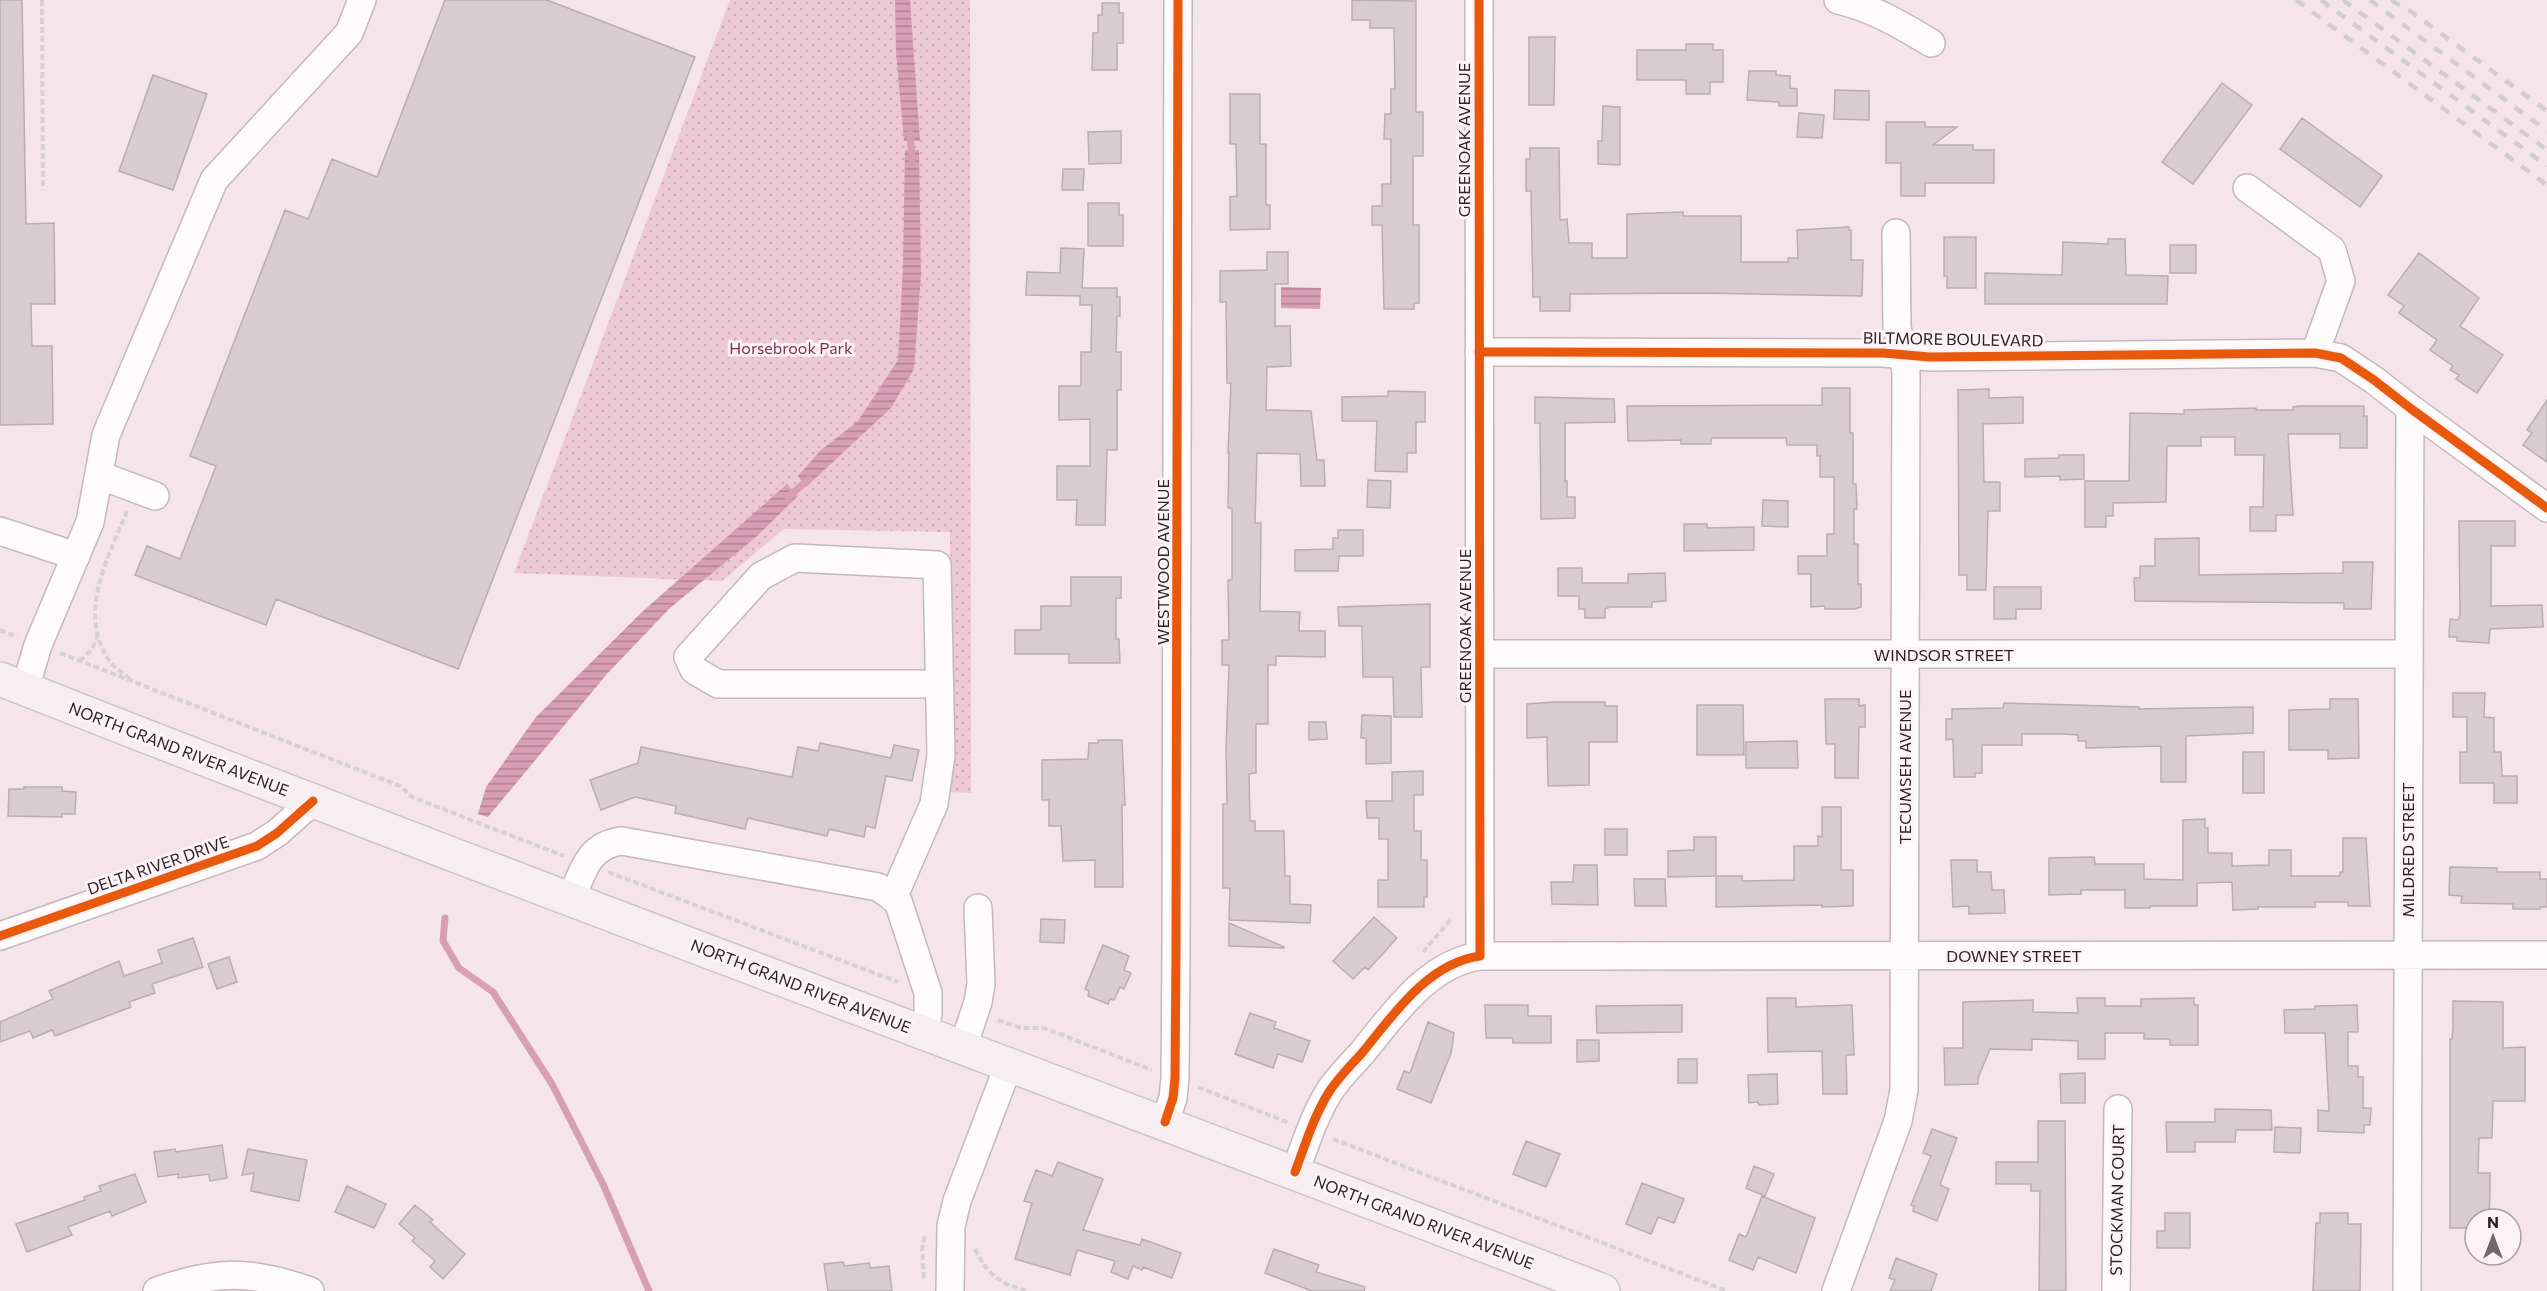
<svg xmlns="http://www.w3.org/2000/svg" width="2547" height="1291" font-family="Commissioner,sans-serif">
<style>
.park{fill:url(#park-dots)}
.water{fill:url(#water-rules)}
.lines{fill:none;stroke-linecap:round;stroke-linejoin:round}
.stream{stroke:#d89fb4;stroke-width:7}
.building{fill:#d8ccd1;stroke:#baadb2;stroke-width:1.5}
.minor-casing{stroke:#c4b8bc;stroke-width:30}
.major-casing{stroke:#cdc5c8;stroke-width:36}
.path{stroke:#d6d1d3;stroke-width:4;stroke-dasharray:6 3;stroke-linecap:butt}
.minor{stroke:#fefbfc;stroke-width:27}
.major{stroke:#f6eef1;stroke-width:33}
.rail{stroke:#d2cdcf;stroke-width:4.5;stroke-dasharray:10 10;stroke-linecap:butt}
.cycleway-casing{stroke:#fdf2f5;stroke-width:13}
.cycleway{stroke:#e8590c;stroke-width:9}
.labels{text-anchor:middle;stroke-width:6;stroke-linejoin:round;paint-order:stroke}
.street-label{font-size:16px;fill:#2d2327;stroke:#fdf2f5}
.park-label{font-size:16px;fill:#852d55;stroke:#fdf2f5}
</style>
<defs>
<pattern id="park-dots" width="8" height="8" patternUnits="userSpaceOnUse" patternTransform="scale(1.5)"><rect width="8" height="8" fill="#ecc9d5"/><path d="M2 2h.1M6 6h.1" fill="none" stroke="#cbacb7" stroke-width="1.8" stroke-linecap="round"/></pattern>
<pattern id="water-rules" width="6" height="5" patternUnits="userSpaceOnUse" patternTransform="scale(1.5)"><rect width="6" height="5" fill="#d89fb4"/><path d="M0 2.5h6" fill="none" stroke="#b08192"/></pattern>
</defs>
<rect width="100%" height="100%" fill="#f5e5eb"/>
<path class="park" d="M730,0H970L971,793L950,792V532L784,529L722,581L514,573Z"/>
<path class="water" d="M895,0H910L920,141H904L896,52Z
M905,150H919L921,274L914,369L891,408L806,487L798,476L821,450L858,421L898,360L903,266Z
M1281,287L1321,288L1320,309L1281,308Z
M787,484L798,496L756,537L670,608L607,674L488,817L478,814L486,787L536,717L642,612Z"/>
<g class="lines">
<path class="stream" d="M910,134L912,159
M788,497L809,479
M445,918L443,941L459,968L493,992L552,1084L603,1184L649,1291"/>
</g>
<path class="building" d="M0,0H22L26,224L54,223L55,304H31L32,346H52L53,424L0,425Z
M445,0H547L695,57L458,669L276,599L266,625L135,575L147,546L180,559L216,466L190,456L285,210L308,219L332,159L377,177Z
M1352,0L1416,1V112H1423V156H1413V225H1419V303H1414V309H1384L1382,225H1372V206H1382V184H1391V139H1384L1385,114H1391V89H1395L1394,28H1370V20H1352Z
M1102,3H1119V13H1123V43H1117V70H1092L1093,33H1098V15H1102Z
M1529,37H1555L1554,105H1529Z
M1686,44H1713V50H1723V82H1710V94H1686V80H1637V50H1686Z
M1749,71H1776V75L1790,76V88L1797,89V106H1779V102L1747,100Z
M153,75L207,94L173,190L119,171Z
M2222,83L2252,105L2193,184L2162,162Z
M1835,90L1869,91V120L1834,119Z
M1230,94H1260V144H1266V205H1270V229L1230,230V197L1237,196L1236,144H1230Z
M1603,106L1620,107V165L1598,164V141H1602Z
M1799,113L1824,115L1822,138L1797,137Z
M2302,118L2382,176L2360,207L2280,149Z
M1886,122H1925V127H1957L1933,145H1973V150H1994V183H1925V196H1901V163H1886Z
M1121,131V163L1089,164L1088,132Z
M1530,148H1559L1560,220L1567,219L1569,243H1592V258H1627V214L1683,212V216H1741V262H1788V258H1798L1797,230L1849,227V230H1851V260H1863L1862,296L1699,293L1570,294V311H1540V297H1533L1531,191H1526V159H1530Z
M1063,169H1084L1083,190H1062Z
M1088,203H1119V215H1123V246H1088Z
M1944,237H1976V288H1947V276H1944Z
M2108,239H2125L2126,275L2168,276L2167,304H1985V273L2062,275L2063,242L2108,244Z
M2170,245H2196V273H2170Z
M1061,248L1084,249L1082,288H1117V297H1120V316H1117L1116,352H1121V390H1117V450H1107L1105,525H1076L1077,500H1057V466H1090V419L1059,420V386H1081V352H1091L1092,305H1080V296L1026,295L1027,272L1060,273Z
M1267,252H1288V284H1275V326H1290L1291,366L1267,367L1266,410L1311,411L1317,460H1324L1325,486H1301L1300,454L1257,453L1255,523H1261L1260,611L1300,612L1299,631H1325V657L1276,656V665H1268V724H1256V773L1249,774L1250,821H1255V831H1284L1285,876H1290V904L1311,905L1310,923L1229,920L1230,888H1223V804H1227L1226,748L1229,665H1222V640H1229L1228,580H1232V508H1228L1229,453H1228L1231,383H1227L1226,302H1220V271L1267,270Z
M2419,253L2479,298L2460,326L2503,355L2477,393L2456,379L2459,375L2450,370L2453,366L2430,350L2437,340L2399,313L2404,306L2388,295Z
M1822,388H1850V433H1853V484H1856L1857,509H1854V544H1858V584H1861V607L1855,609H1825V606L1811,607V574H1798V556H1827V534H1834V477H1820V456H1817V445H1787L1786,438H1711V444H1681V440L1628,441L1627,406L1822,405Z
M1989,389V398L2023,397V423L1983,424L1984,482H2000V511H1988L1986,590H1967V575H1959L1958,390Z
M1388,391L1425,392V422H1416V453H1407V472L1375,471L1377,421H1342V397L1388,396Z
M1535,397L1614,399L1615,422L1565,423V481H1567V497H1575V518L1541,519L1540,423H1535Z
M2547,400V462L2523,445L2532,433L2527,430Z
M2299,406H2364V416H2367V448H2340V434H2288L2293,515H2276V531H2250V507H2263L2264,455H2235V437H2201V446H2167L2166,502L2113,503V516H2106V527H2085V481H2129L2130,413L2184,414V410L2256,408V410H2293V407Z
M2059,455H2084V479L2060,480V476L2025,477V459L2059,458Z
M1368,480L1391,481L1390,508L1367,507Z
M1763,500L1788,501V527L1762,526Z
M2459,521H2515V546H2491V606L2542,605L2543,627L2490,629L2489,643L2457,641V637H2449L2450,619L2458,620L2460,615Z
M1684,524H1707V528L1754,527V550L1684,551Z
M1338,530H1363V556H1339L1338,571H1295V550L1333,549V538H1338Z
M2199,538V575L2343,573V562H2373L2371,609H2344V603L2135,601L2134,578H2140V566H2155V539Z
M1558,568H1582V583H1628V574L1665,573L1666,601L1652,602V607H1610L1605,609V618H1585V609H1579V596H1558Z
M1071,577H1121V598H1116V639H1119L1120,663H1069V654H1015V630H1041V606H1071Z
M1994,587H2041V609H2016V619H1994Z
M1430,604V667H1421L1422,717H1394L1393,677H1363L1362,626H1339L1338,607Z
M2453,693H2485L2484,717L2494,718V752H2501L2502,776H2517V803H2494V783H2460V752H2467V717H2453Z
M1825,699H1859V706L1865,705V727H1859L1858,778H1835V744H1826Z
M2330,699H2358L2359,758L2328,759V750H2289V710L2330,709Z
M1555,702H1605V706H1617V742H1589V785L1548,786L1547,737L1527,738V704Z
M2004,703L2139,707V709L2253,707V733L2186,736V782H2161V746L2086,748V741H2078V735L2062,734H2022V745H1982V773H1975V777H1954L1953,739L1946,740V719H1952V709L2003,708Z
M1697,705H1743L1744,755H1697Z
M1362,715L1391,716V763L1366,764V738H1361Z
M1309,722H1326L1327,739L1309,740Z
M1098,740H1122L1125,805H1122L1123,887H1095V860L1063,861L1061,826H1049V800H1042V760L1088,759L1089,743H1098Z
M1797,741L1798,768H1746V742Z
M820,743L891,758L894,745L919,750L912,781L886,776L875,828L866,826L864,837L829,829L827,836L748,818L745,829L675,813L676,806L635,797L601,810L590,780L638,763L641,747L792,777L798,747L818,751Z
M2243,752H2264V793H2243Z
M1423,771V795H1414V831H1421V860H1427V897H1424V907H1378V880H1388V839H1379V818H1367L1366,801H1392V772Z
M24,787H62V791L76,792L75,814H62V817L8,816L9,789H24Z
M1822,807H1841V870H1853V906L1822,907V905L1716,907V876H1742V881L1794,880V846H1818V836L1822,837Z
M2205,819V828H2208V853H2232V866L2269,865V850H2291V876H2340V872H2343V838H2366L2370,906H2348V902H2315V907H2258V909L2233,910L2232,882L2197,883V906H2150V908H2125V890H2081V894L2049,895V858L2094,857L2095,864H2144V879L2183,880V820Z
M1605,829H1627V855H1605Z
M1694,837H1716V876L1668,877V851L1694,850Z
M1951,860H1977V872H1991L1992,890H2004L2005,913L1969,914V906L1953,907Z
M1574,865H1597L1598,905L1552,904L1551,882H1573Z
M2450,867L2497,868V872H2540V879H2547V907H2540V909H2513V904L2461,903L2462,896L2449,895Z
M1634,879H1665L1666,906H1635Z
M1374,917L1397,938L1368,970L1365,967L1353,979L1333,961Z
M1041,919L1065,920L1064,943L1040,942Z
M1229,923L1284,947V948L1229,946Z
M193,938L203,967L152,984L155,993L129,1002L131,1007L55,1036L52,1030L33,1038L30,1031L0,1042V1022L53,999L49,991L119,961L124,976L162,963L158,950Z
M1103,945L1129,956L1124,970L1131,973L1124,989L1120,987L1114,1000L1110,999L1108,1004L1088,996L1089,991L1085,989Z
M229,957L237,982L217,989L208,964Z
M1767,998H1796V1007L1852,1005L1854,1055H1846L1847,1094H1823L1822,1051L1768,1052Z
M2077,998H2105V1006H2141V999L2194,998V1005H2198V1045H2170V1039H2144V1033H2105V1059H2078V1041L2032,1039V1050L1990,1049L1978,1078V1084L1945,1085L1944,1048H1963V1002L2033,1000V1012L2078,1013Z
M2453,1001L2503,1002V1048L2525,1047V1101H2493L2492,1138H2479L2478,1173H2490V1191L2489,1219H2475V1228H2450V1039H2452L2453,1028Z
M1485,1005H1528V1016H1551V1043H1513V1038H1486Z
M1682,1005V1032L1597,1033L1596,1006Z
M2357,1005L2358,1032H2348V1066H2358V1077H2363V1108H2371L2370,1125H2364V1133L2318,1131V1110L2329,1111L2325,1033H2285L2284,1010L2315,1009V1006Z
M1250,1013L1276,1022L1274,1028L1310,1041L1302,1062L1278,1054L1273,1068L1235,1054Z
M1428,1022L1454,1033L1451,1053L1431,1103L1397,1089L1404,1071L1410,1073Z
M1577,1040H1599V1061L1577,1062Z
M1678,1059H1697V1083H1678Z
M2085,1073V1103H2061L2060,1074Z
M1777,1074L1778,1104L1759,1105L1758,1102L1749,1103L1748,1075Z
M2215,1109L2271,1110L2272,1130H2236L2235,1142H2195V1152H2167L2166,1122H2215Z
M2038,1121H2065L2066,1291H2039L2040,1191H2031V1184H1996V1162H2038Z
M2275,1127L2301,1128L2300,1153L2274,1152Z
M1932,1129L1957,1138L1940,1185L1949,1189L1937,1221L1913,1211L1914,1206L1911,1205L1931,1156L1923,1153Z
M1526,1141L1560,1154L1546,1187L1513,1174Z
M222,1145L227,1178L210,1181L209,1174L178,1178V1174L158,1177L154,1152L175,1149L176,1152Z
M248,1149L307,1160L299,1201L251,1191L254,1173L242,1175Z
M1058,1162L1103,1179L1083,1230L1140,1245L1142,1239L1181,1253L1172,1278L1143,1267L1142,1270L1133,1266L1128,1279L1111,1272L1115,1261L1077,1250L1070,1275L1015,1259L1032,1203L1024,1201L1036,1170L1052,1176Z
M1754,1166L1774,1174L1765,1196L1746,1188Z
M135,1174L146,1202L112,1216L110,1211L68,1227L72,1235L27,1252L16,1224L85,1200L84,1197L101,1191L99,1186Z
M1642,1183L1684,1199L1674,1223L1658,1217L1651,1234L1626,1224Z
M347,1186L386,1204L374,1228L335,1212Z
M1762,1196L1815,1218L1796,1273L1758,1257L1753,1270L1729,1260L1739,1234L1746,1237Z
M415,1205L433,1220L430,1222L465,1254L443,1279L430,1267L435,1261L412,1241L415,1238L399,1224Z
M2165,1213H2190V1248H2157V1231H2165Z
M2320,1213H2348V1224H2361L2360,1291H2313L2316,1223H2320Z
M1274,1249L1319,1265L1316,1272L1365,1287L1364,1291H1312L1265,1273Z
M1896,1258L1937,1274L1931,1291H1890L1895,1280L1889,1278Z
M843,1262L844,1266L869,1263L870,1268L889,1266L892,1291H828L824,1264Z"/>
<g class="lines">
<defs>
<path id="minor" d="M1838,0C1873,8 1901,25 1931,43
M2247,188L2332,250L2341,281L2315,353
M1479,352L1883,353L1930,357L2315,353L2341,358L2374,380L2410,408L2547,508
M99,475L155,496
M0,531L76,556
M1480,654H2409
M25,689L38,645L90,522L106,435L214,180L349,33L362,0
M893,898L934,804L941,755L937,565L795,558L761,576L688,657L694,670L718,684H939
M571,899C583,871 588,845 622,841L878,887L898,901L928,993V1014L924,1033
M0,936L257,846L277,833L313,801
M1480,956L2547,955
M963,1047L978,1002L981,984L978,908
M1165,1122L1173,1098L1175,1078L1176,951L1178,0
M1295,1172C1305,1145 1314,1116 1329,1092C1338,1078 1351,1065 1362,1053C1393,1015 1428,963 1480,956L1479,0
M157,1291C217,1270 251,1270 310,1291
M950,1291L951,1226L957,1201L1009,1064
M1836,1291L1898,1121L1904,1090L1906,372L1897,327L1896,233
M2116,1291L2118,1109
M2407,1291L2410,408"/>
<path id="major" d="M0,679C532,889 1069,1085 1603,1291"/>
</defs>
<use href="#minor" class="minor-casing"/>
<use href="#major" class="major-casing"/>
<path class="path" d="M42,0L43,190
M127,511C108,559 76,613 110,662C115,669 125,674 131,680
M0,630L17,637
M60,653L400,786L412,797L564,856
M80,661L92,649L97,637
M608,872L898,982
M1423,952L1452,918
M998,1020L1021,1028H1044L1152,1070
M1198,1087L1289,1123
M1333,1139L1727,1291
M975,1249C989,1277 998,1282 1027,1291
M924,1278L922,1249L925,1235"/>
<use href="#minor" class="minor"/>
<use href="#major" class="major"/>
<path class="rail" d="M2296,0L2547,185
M2321,0L2547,166
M2343,0L2547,150
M2370,0L2547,131
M2391,0L2410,11L2547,111"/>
<defs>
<path id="cycleway" d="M1479,352L1883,353L1930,357L2315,353L2341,358L2374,380L2410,408L2547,508
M0,936L257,846L277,833L313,801
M1165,1122L1173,1098L1175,1078L1176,951L1178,0
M1295,1172C1305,1145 1314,1116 1329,1092C1338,1078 1351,1065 1362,1053C1393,1015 1428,963 1480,956L1479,0"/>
</defs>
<use href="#cycleway" class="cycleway-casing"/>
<use href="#cycleway" class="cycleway"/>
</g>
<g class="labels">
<g class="street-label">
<text transform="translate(1464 140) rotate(-90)" y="6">GREENOAK AVENUE</text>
<text transform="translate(1953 339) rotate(1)" y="6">BILTMORE BOULEVARD</text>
<text transform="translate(1163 562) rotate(-90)" y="6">WESTWOOD AVENUE</text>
<text transform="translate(1465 626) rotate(-90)" y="6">GREENOAK AVENUE</text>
<text x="1944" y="661">WINDSOR STREET</text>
<text transform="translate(179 749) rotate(21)" y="6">NORTH GRAND RIVER AVENUE</text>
<text transform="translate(1905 767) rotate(-90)" y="6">TECUMSEH AVENUE</text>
<text transform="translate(2408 850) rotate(-90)" y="6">MILDRED STREET</text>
<text transform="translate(158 865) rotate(-19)" y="6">DELTA RIVER DRIVE</text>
<text x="2014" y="962">DOWNEY STREET</text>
<text transform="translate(801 986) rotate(21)" y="6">NORTH GRAND RIVER AVENUE</text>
<text transform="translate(2117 1200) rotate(-89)" y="6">STOCKMAN COURT</text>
<text transform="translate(1424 1222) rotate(21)" y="6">NORTH GRAND RIVER AVENUE</text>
</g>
<g class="park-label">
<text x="791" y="354">Horsebrook Park</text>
</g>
</g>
<g transform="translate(2493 1237)"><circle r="28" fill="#fdf2f5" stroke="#aa9fa3" stroke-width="1.5"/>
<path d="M0-4.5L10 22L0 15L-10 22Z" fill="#73676c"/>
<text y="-9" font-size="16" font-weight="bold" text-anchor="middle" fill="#2d2327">N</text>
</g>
</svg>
